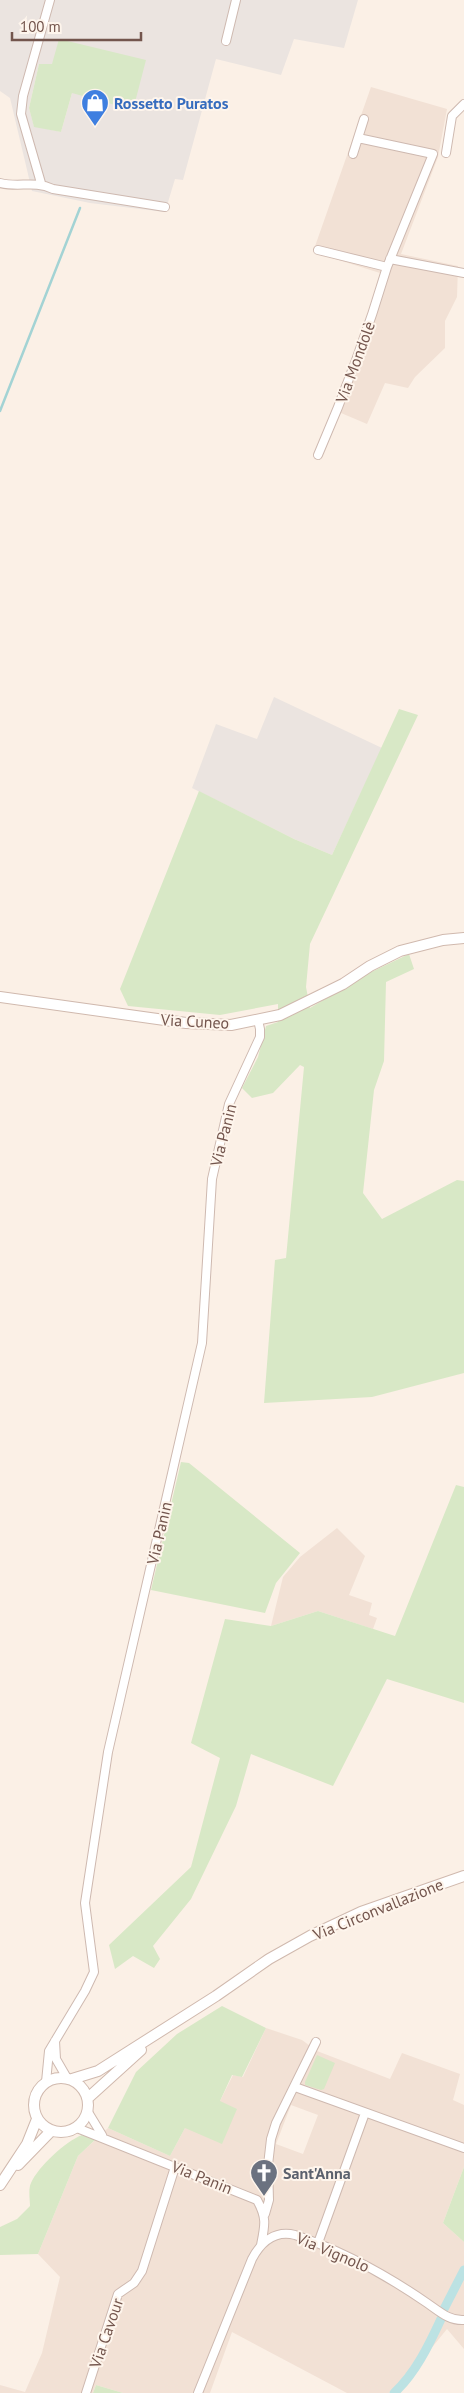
<svg xmlns="http://www.w3.org/2000/svg" width="464" height="2393" font-family="'PT Sans',sans-serif">
<style>
.residential{fill:#f2e1d5;fill-rule:evenodd}
.industrial{fill:#ebe4e0;fill-rule:evenodd}
.green{fill:#d8e8c6}
.lines{fill:none;stroke-linecap:round;stroke-linejoin:round}
.stream{stroke:#a3d3d4;stroke-width:2.5}
.canal{stroke:#bce2e3;stroke-width:9}
.street-casing{stroke:#ceb9b0;stroke-width:10}
.secondary-casing{stroke:#d0b9ae;stroke-width:12}
.street{stroke:#fff;stroke-width:8}
.secondary{stroke:#fff;stroke-width:10}
.labels{text-anchor:middle;stroke-width:4;stroke-linejoin:round;paint-order:stroke}
.shop-label{font-size:16px;font-weight:bold;fill:#366cbe;stroke:#fef5ec;text-anchor:start}
.street-label{font-size:16px;fill:#73554d;stroke:#fef5ec}
.worship-label{font-size:16px;font-weight:bold;fill:#5b616d;stroke:#fef5ec;text-anchor:start}
</style>
<rect width="100%" height="100%" fill="#fbf0e6"/>
<path class="residential" d="M371,87L447,109L438,157L401,254L458,266L457,297L445,321V348L415,377L408,388L385,383L367,424L334,410L363,332L380,273L313,252Z
M337,1528L365,1556L349,1595L372,1603L369,1615L377,1618L373,1629L318,1611L271,1626L283,1577L300,1557Z
M266,2028L302,2040L317,2051L390,2079L402,2053L460,2074L453,2100L464,2105V2167L443,2223L464,2242V2349L447,2329L403,2383L389,2393H347L232,2332L210,2393H123L96,2385L93,2393H0V2385L25,2392L42,2353L60,2277L38,2254L78,2156L108,2128L170,2156L185,2128L220,2101L233,2075L243,2077ZM291,2105L318,2115L303,2154L276,2144Z"/>
<path class="industrial" d="M0,0H358L344,48L294,39L281,75L216,59L183,180L175,179L165,212L90,203L32,191L10,98L0,91ZM39,64H52L72,93L61,132L34,126L29,108Z
M274,697L382,748L332,855L294,839L192,788L216,724L257,739Z"/>
<path class="green" d="M59,39L146,60L133,110L72,93L61,132L34,127L29,108L39,64H52Z
M399,709L418,715L310,944L306,987L310,1008L367,974L409,954L414,969L386,982L384,1061L374,1090L363,1193L382,1219L457,1180L464,1181V1373L372,1397L264,1403L275,1260L286,1258L304,1067L300,1065L273,1093L252,1098L242,1088L258,1057L266,1026L278,1022V1004L220,1015L128,1006L120,989L199,791L294,839L332,855Z
M181,1462L189,1463L300,1553L276,1583L265,1613L151,1590Z
M456,1485L464,1487V1703L387,1679L333,1786L251,1754L236,1806L191,1899L153,1946L160,1959L154,1968L133,1956L115,1969L109,1945L191,1867L220,1758L191,1743L225,1619L271,1626L318,1611L395,1636Z
M222,2006L266,2028L242,2077L232,2075L220,2101L237,2109L222,2144L185,2128L170,2156L108,2128L136,2072L177,2034Z
M317,2055L335,2063L324,2089L321,2090L305,2085V2082Z
M82,2135L96,2139L78,2156L38,2254L0,2255V2227L17,2219L30,2206C30,2200 28,2189 31,2183C38,2167 66,2141 82,2135Z
M464,2167V2242L443,2223Z
M96,2385L123,2393H93Z"/>
<g class="lines">
<path class="stream" d="M0,411L80,208"/>
<path class="canal" d="M444,2309L464,2270
M394,2393C415,2374 429,2345 441,2319"/>
<defs>
<path id="street" d="M226,41L236,0
M446,153L452,116L464,104
M353,154L358,138
M0,183C20,188 33,180 53,189L165,207
M41,183L21,114L23,96L50,0
M318,250L387,267L433,154L358,138L364,119
M390,259L464,273
M318,455C345,393 368,331 387,267
M55,2041L56,2059L67,2078
M46,2082L49,2051L85,1991L94,1972L85,1903L108,1752L202,1343L212,1179L229,1104L260,1037V1029L258,1020
M295,2087L464,2148
M88,2112L102,2135
M77,2128L257,2200C267,2218 265,2225 261,2245
M265,2214L269,2200L268,2165L271,2139L276,2123L316,2042
M318,2243L365,2113
M86,2393L118,2294L134,2283L142,2271L175,2167
M198,2393L252,2259C261,2242 275,2230 295,2235C343,2251 385,2274 427,2303C439,2311 449,2321 464,2320"/>
<path id="secondary" d="M0,997L186,1023L231,1025L280,1015L343,984L370,966L400,951L443,940L464,938
M34 2105a27 27 0 1 1 54 0a27 27 0 1 1-54 0Z
M72,2079L98,2071L216,1996L269,1959L310,1936L361,1912L464,1876
M88,2098L141,2050
M18,2165L51,2131
M0,2185L27,2144L37,2119"/>
</defs>
<use href="#street" class="street-casing"/>
<use href="#secondary" class="secondary-casing"/>
<use href="#street" class="street"/>
<use href="#secondary" class="secondary"/>
</g>
<defs>
<symbol id="shop-pin" viewBox="-11 -11 22 30"><path d="M0 17L-7.5 6A9.5 9.5 0 1 1 7.5 6Z" fill="#3f7fe0" stroke="#fef5ec"/><path d="M-5-2.5h2.3a2.7 3.5 0 0 1 5.4 0H5L5.5 6h-11ZM-1.5-2.5h3a1.5 2.3 0 0 0-3 0Z" fill="#fff"/></symbol>
<symbol id="church-pin" viewBox="-11 -11 22 30"><path d="M0 17L-7.5 6A9.5 9.5 0 1 1 7.5 6Z" fill="#6b7280" stroke="#fef5ec"/><path d="M-1.2-6h2.4v3.5h3.3v2.4h-3.3V6h-2.4V-.1h-3.3v-2.4h3.3Z" fill="#fff"/></symbol>
</defs>
<g fill-rule="evenodd">
<use href="#shop-pin" x="79" y="87" width="32" height="43"/>
<use href="#church-pin" x="248" y="2157" width="32" height="43"/>
</g>
<g class="labels">
<g class="shop-label">
<text x="114" y="109">Rossetto Puratos</text>
</g>
<g class="street-label">
<text transform="translate(355 362) rotate(-70)" y="6">Via Mondolè</text>
<text transform="translate(195 1021) rotate(3)" y="6">Via Cuneo</text>
<text transform="translate(223 1135) rotate(-76)" y="6">Via Panin</text>
<text transform="translate(159 1533) rotate(-77)" y="6">Via Panin</text>
<text transform="translate(378 1909) rotate(-22)" y="6">Via Circonvallazione</text>
<text transform="translate(202 2177) rotate(22)" y="6">Via Panin</text>
<text transform="translate(333 2252) rotate(23)" y="6">Via Vignolo</text>
<text transform="translate(106 2333) rotate(-71)" y="6">Via Cavour</text>
</g>
<g class="worship-label">
<text x="283" y="2179">Sant'Anna</text>
</g>
</g>
<path d="M12 32v8h129v-8" fill="none" stroke="#73554d" stroke-width="2.5"/>
<text x="20" y="32" font-size="15" fill="#73554d" stroke="#fef5ec" stroke-width="4" paint-order="stroke">100 m</text>
</svg>
